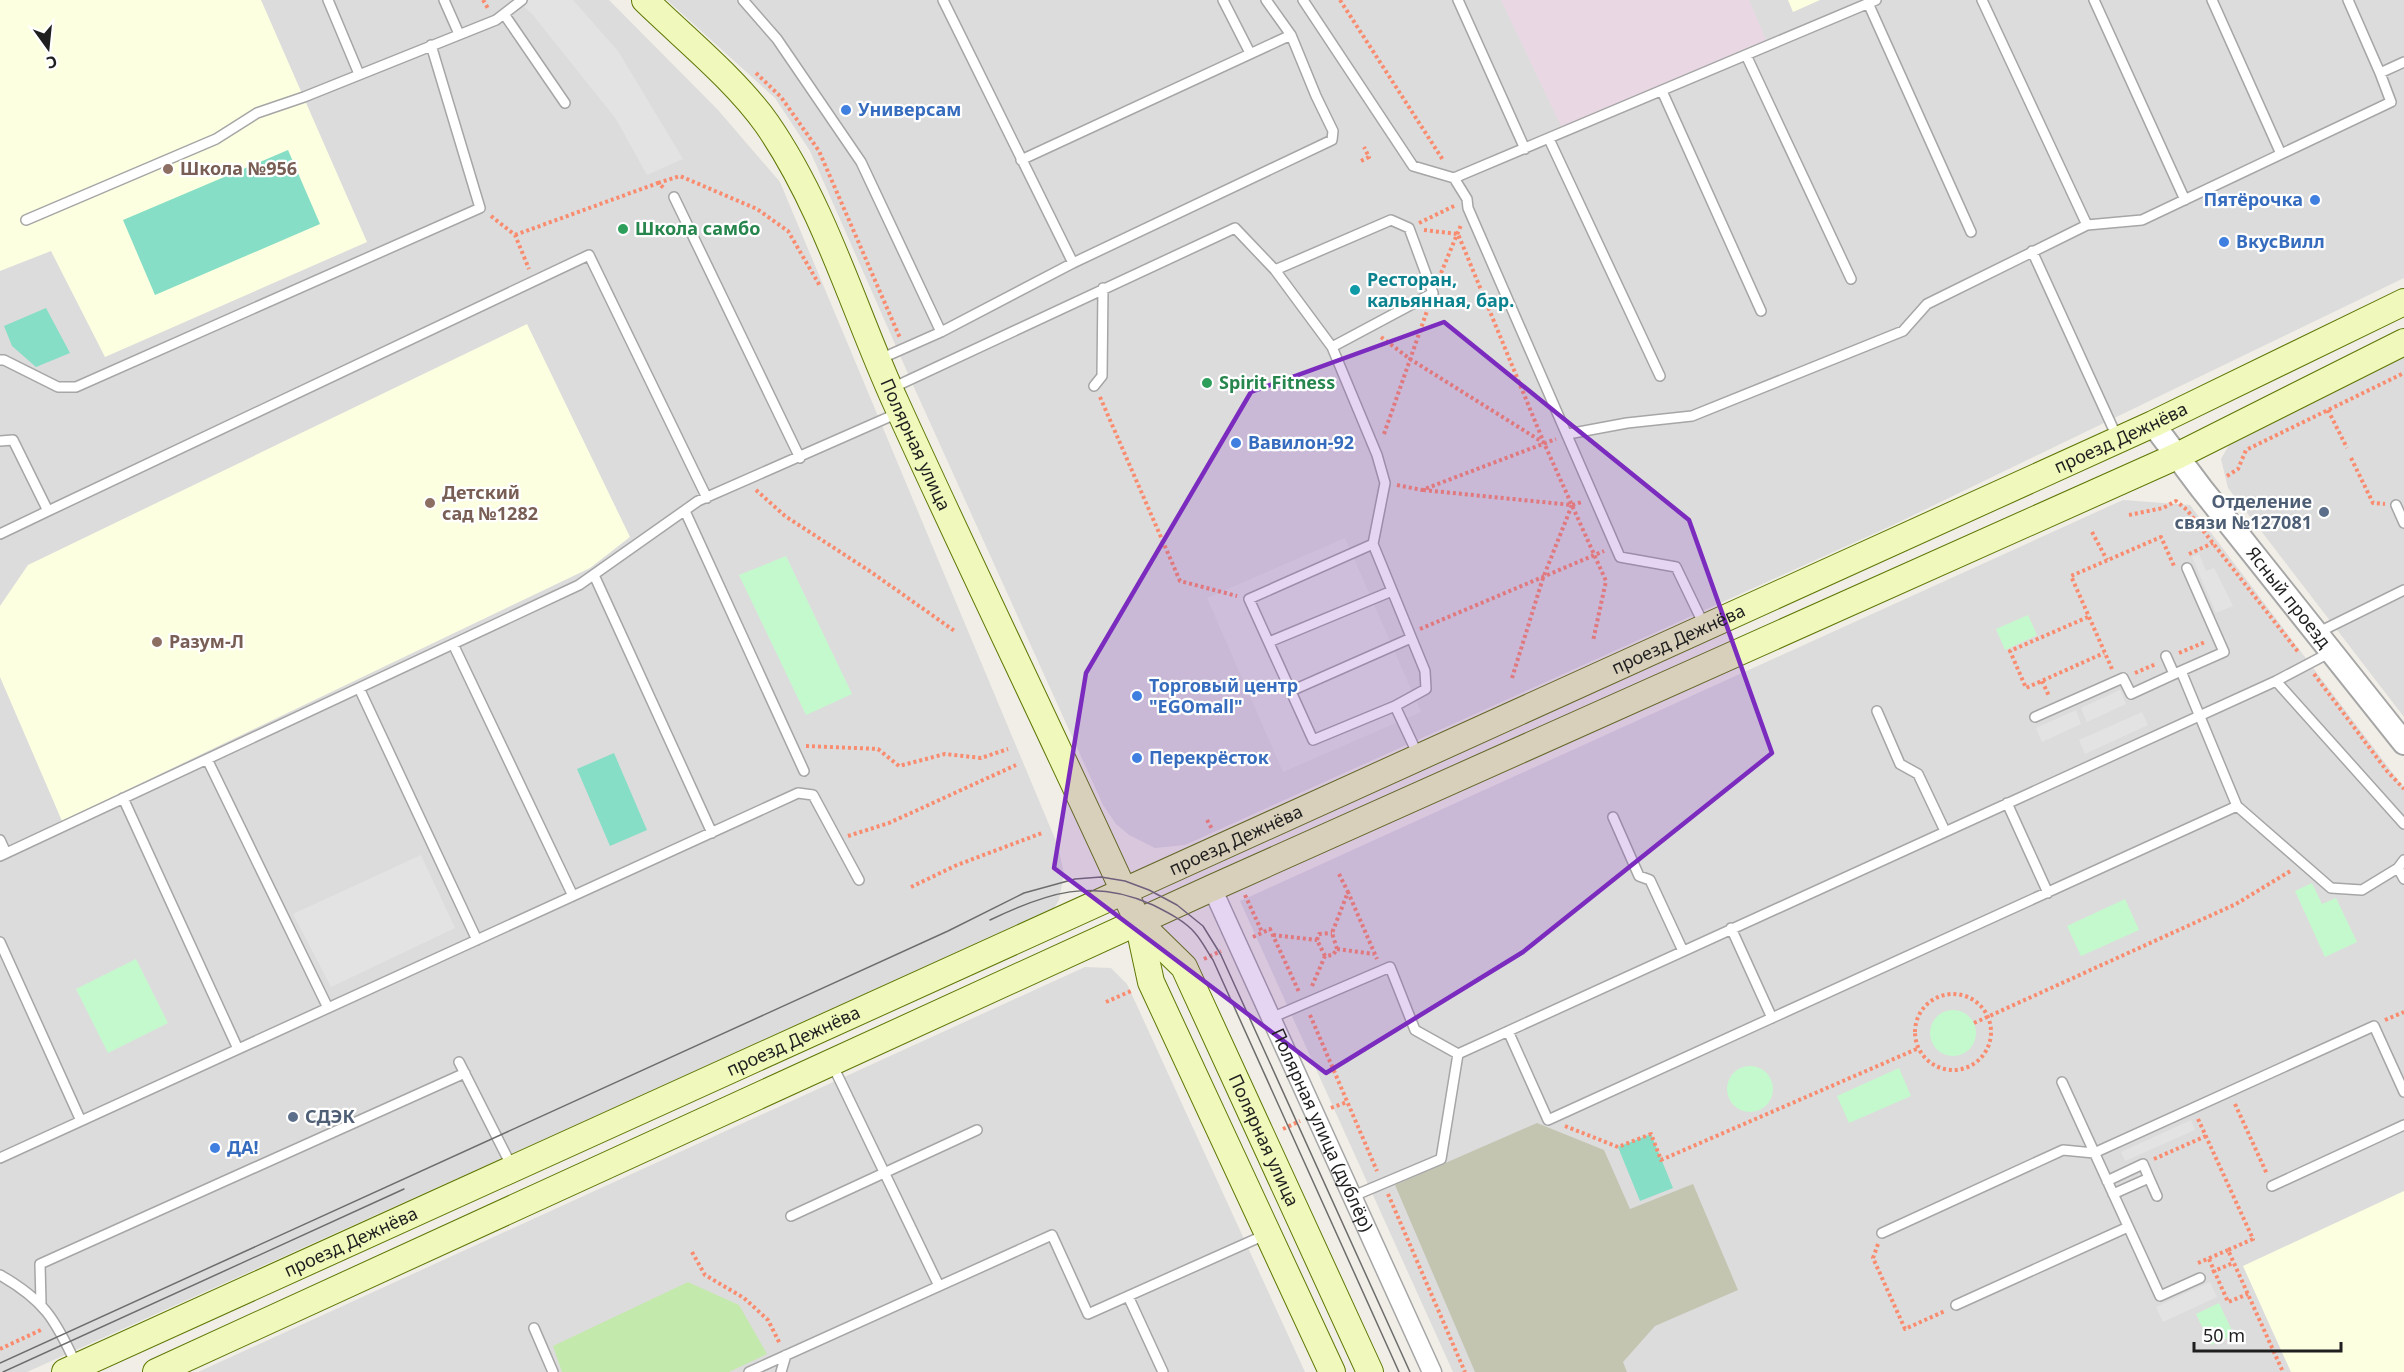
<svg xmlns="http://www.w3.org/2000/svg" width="2404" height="1372" font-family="'Noto Sans',sans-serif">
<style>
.residential{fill:#dddcdc}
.industrial{fill:#e9d8e4}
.education{fill:#fcffe0}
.construction{fill:#c3c5b1}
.grass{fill:#c4e9ac}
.park{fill:#c4f9cd}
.pitch{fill:#85dec5}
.parking{fill:#e3e3e3}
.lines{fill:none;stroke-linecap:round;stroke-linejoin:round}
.service-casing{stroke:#a6a6a6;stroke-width:12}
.minor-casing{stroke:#a6a6a6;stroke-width:21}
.tertiary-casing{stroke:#a6a6a6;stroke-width:26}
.secondary-casing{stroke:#5f7706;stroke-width:28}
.path{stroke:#f98b6e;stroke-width:4;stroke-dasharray:3 3;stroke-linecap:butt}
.service{stroke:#fff;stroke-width:9}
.minor{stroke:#fff;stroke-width:18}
.tertiary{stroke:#fff;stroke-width:22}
.secondary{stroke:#f0f9bb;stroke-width:26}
.tram{stroke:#6d6d6d;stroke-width:1.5}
.marked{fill:#7b2cbf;fill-opacity:0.2;stroke:#7b2cbf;stroke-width:4.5;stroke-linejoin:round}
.shop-dot{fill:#3f7fe0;stroke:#fff;stroke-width:2}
.education-dot{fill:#8d6e63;stroke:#fff;stroke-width:2}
.leisure-dot{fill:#2e9e5b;stroke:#fff;stroke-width:2}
.culture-dot{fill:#0f9aa8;stroke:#fff;stroke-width:2}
.service-dot{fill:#5c6f8a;stroke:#fff;stroke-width:2}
.labels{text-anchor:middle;stroke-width:4.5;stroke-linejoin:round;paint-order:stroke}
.shop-label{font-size:18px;font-weight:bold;fill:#366cbe;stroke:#fff;text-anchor:start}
.education-label{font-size:18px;font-weight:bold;fill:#785e54;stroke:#fff;text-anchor:start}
.leisure-label{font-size:18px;font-weight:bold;fill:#27864d;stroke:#fff;text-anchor:start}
.culture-label{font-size:18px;font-weight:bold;fill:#0d838f;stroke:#fff;text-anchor:start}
.street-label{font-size:18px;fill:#1f1f1f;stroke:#fff}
.service-label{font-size:18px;font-weight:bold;fill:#4e5e75;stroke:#fff;text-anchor:end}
</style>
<rect width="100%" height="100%" fill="#f0eee6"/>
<path class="residential" d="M0,0H609L718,110L780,182L1058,846L1064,874L1059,900L1053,910L27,1372H0Z
M667,0H2404V278L1893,525L1185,845L1155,848L1129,835L1116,824L1103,805L913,385L810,151L775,98Z
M2404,355V717L2228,488L2221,459L2232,440Z
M2123,500L2190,505L2404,788V1372H1453L1240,901Z
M1085,967L1111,968L1127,984L1305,1372H198Z"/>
<path class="industrial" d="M1501,0H1749L1766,40L1562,128Z"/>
<path class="education" d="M0,0H261L367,242L105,357L51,251L0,271Z
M1788,0H1820L1793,12Z
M527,324L630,537L590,568L62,821L0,677V606L28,565Z
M2404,1191V1372H2291L2243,1266Z"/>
<path class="construction" d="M1537,1123L1604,1150L1630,1209L1693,1184L1738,1290L1655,1326L1623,1362L1627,1372H1475L1395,1185Z"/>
<path class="grass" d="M688,1282L739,1305L767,1354L729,1372H562L553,1346Z"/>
<path class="park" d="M786,556L852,694L806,715L739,575Z
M2028,615L2037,635L2005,650L1996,629Z
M2312,883L2322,904L2336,898L2357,942L2325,957L2295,891Z
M2125,899L2139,930L2081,956L2067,926Z
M136,959L168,1023L108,1053L76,989Z
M1930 1033a23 23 0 1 1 46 0a23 23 0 1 1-46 0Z
M1727 1089a23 23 0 1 1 46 0a23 23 0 1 1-46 0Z
M1899,1068L1911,1096L1849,1123L1837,1096Z
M2219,1303L2234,1335L2211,1345L2196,1314Z"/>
<path class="pitch" d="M288,150L320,224L155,295L123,220Z
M46,308L70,353L36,367L12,346L4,326Z
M614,753L647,830L610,846L577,769Z
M1651,1134L1673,1188L1640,1201L1618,1147Z"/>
<path class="parking" d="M517,0H573L618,51L683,159L647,175L616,119L533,15Z
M1345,538L1421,712L1283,772L1207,598Z
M2199,554L2206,571L2214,568L2233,606L2216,613L2192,557Z
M2120,690L2126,704L2087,722L2081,708Z
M2076,710L2081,724L2042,742L2036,728Z
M2142,712L2148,725L2085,754L2079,740Z
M421,855L455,928L331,987L293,914Z
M2191,1120L2195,1130L2125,1161L2121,1152Z
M2210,1282L2217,1297L2163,1322L2156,1307Z"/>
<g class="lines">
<defs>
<path id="service" d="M328,0L359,74
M444,0L459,34
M743,0L777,39L861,162L941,332
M943,0L1073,263
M1223,0L1250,53
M1303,0L1413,166L1454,178L1876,0
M1458,0L1525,149
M1982,0L2087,225
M2094,0L2185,200
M2212,0L2281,154
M2348,0L2380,73
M1868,3L1971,232
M504,14L565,103
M1746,55L1851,279
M1662,91L1761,311
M1549,139L1660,376
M1021,160L1291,35
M1454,178L1467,199L1468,208L1620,557L1676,567L1705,627
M674,197L800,458
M26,220L216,139L257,113L304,97L496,20L522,0
M2032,251L2117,437
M1275,270L1391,220L1409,228L1433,293L1332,347
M880,359L941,332L1073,263L1332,140L1333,131L1316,96L1291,35L1266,0
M0,360H4L58,387H76L480,208L431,45
M1094,386L1102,376L1103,288
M892,388L1235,228L1275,270L1332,347L1377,455L1385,483L1373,544L1249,599L1313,740L1395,706
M1568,434L1627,423L1692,416L1903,331L1927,304L2087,225L2142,220L2391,102L2380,73L2404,62
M0,441L13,440L48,511L589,255L707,498
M2396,505L2404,523
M685,511L804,771
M0,534L48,511
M1373,544L1425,671L1426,689L1395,706L1418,755
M2187,568L2224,652L2181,671L2237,806L2331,888L2362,890L2398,868
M594,575L712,833
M2317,633L2404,590
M1269,642L1392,591
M453,644L573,896
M2166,656L2174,674
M2276,681L2404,824
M359,688L477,940
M1291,691L1411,638
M1877,711L1900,764L1918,774L1945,831
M2035,717L2123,678L2131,694L2181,671
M207,759L328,1008
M123,798L238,1049
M2007,803L2048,893
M1613,817L1639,876L1650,880L1683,951
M0,840L6,853
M0,856L579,585L698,501L898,413
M2404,860L2398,868L2404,879
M1731,928L1772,1018
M0,942L81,1121
M1271,1018L1390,967L1415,1030L1458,1054
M1508,1031L1548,1120L2237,806
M459,1062L512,1167
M832,1064L939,1286
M2062,1082L2160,1296L2200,1278
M0,1158L798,793L813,795L859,880
M2107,1181L2143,1164L2149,1178
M2272,1186L2404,1125
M2113,1194L2149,1178L2157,1196
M1351,1197L1441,1159L1458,1054L2276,681L2331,652
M791,1216L977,1130
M1882,1233L2063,1150L2094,1153L2374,1026L2404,1092
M0,1275C44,1300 55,1319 76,1364
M1128,1296L1163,1372
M41,1303L40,1264L465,1073
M1956,1305L2128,1227
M534,1328L553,1372
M749,1372L1052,1235L1088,1314L1267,1234
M781,1372L786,1355"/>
<g id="minor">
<path id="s1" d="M1212,888L1432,1372"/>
</g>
<g id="tertiary">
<path id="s2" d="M2153,424L2201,488L2404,743"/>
</g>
<g id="secondary">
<path id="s3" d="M645,0C684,38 736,80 767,124C825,208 854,311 896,403C975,577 1059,748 1138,922L1151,982L1332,1372"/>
<path id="s4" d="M1138,922L1184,967L1370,1372"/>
<path id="s5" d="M65,1372L2153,424L2404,302"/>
<path d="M156,1372L1212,888L2177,456L2404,342"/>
</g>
</defs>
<use href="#service" class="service-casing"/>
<use href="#minor" class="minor-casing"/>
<use href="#tertiary" class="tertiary-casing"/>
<use href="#secondary" class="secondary-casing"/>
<path class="path" d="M483,0L489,10
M1340,0L1443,160
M756,73L781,97L819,151L900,338
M1361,161L1369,157L1364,147
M658,183L680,176L757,209L788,231L820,286
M491,216L515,235L529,269
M1419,223L1456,205
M1424,230L1458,234L1544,443
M515,235L658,183L665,189
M1441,273L1461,225
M1381,337L1410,359L1544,443L1606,581L1593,641
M1100,397L1180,581L1237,596
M2328,410L2347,448
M1384,434L1427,311
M2351,458L2373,503L2385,504
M2227,476L2238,469L2246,450L2404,373
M1397,485L1422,490L1556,439
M756,490L785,516L871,572L956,632
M1423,490L1572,505L1582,502
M2129,515L2163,508L2176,501L2187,510L2299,653
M2092,532L2107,560
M2189,554L2213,543
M2088,617L2010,651L2026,688L2104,653
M1420,629L1604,551
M2179,653L2205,642
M2112,669L2071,576L2161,537L2174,566
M2135,673L2156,664
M2314,674L2387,771L2404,789
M1512,678L1543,578L1572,505
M2042,681L2049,696
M806,746L878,749L899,766L945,754L981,758L1008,749
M1207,820L1212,829
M848,836L889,823L1016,765
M1339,874L1348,892
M911,887L957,865L1042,833
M1245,895L1262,932
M1273,935L1317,940
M1253,937L1270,929L1299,992
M1337,949L1374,954
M1325,956L1317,940L1319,934L1332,933
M1204,959L1221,951
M1312,986L1325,956L1333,955L1337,949L1332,933L1348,892L1377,959
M1915 1032a38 38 0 1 1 76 0a38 38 0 1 1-76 0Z
M1106,1002L1131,991
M1310,1015L1377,1171
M2385,1020L2404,1012
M1974,1023L2236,904L2292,870
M2235,1104L2267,1174
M1331,1108L1347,1102
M2198,1119L2253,1239L2228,1250L2283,1372
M1565,1126L1618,1147L1651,1134L1661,1160L1919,1048
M1283,1129L1300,1121
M2154,1159L2206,1136
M1388,1194L1465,1372
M1878,1244L1873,1258L1905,1329L1945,1311
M692,1252L705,1275L744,1298L768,1320L780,1344
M2209,1259L2228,1302L2248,1294
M2198,1263L2228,1250
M2212,1272L2233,1263
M0,1349L43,1329"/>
<use href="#service" class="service"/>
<use href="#minor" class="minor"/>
<use href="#tertiary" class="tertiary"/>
<use href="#secondary" class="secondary"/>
<path class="tram" d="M990,920C1046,893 1093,877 1153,905C1167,912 1185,921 1195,933C1202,941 1207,951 1213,960L1399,1372
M0,1363L948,931L1024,893L1075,879L1101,877L1125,881L1149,890L1177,905L1203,926L1221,955L1410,1372
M3,1372L404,1189"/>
</g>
<path class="marked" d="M1444,322L1689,520L1772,753L1523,952L1326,1073L1054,868L1086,673L1251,392Z"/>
<g class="shop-dot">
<circle cx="846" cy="110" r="6"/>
<circle cx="2315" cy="200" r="6"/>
<circle cx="2224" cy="242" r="6"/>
<circle cx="1236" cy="443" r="6"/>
<circle cx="1137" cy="696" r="6"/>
<circle cx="1137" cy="758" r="6"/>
<circle cx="215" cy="1148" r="6"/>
</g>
<g class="education-dot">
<circle cx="168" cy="169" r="6"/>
<circle cx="430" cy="503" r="6"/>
<circle cx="157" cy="642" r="6"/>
</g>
<g class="leisure-dot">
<circle cx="623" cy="229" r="6"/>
<circle cx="1207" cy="383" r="6"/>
</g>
<circle class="culture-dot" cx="1355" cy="290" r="6"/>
<g class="service-dot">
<circle cx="2324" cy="512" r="6"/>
<circle cx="293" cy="1117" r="6"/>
</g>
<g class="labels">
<g class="shop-label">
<text x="858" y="116">Универсам</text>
<text x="2303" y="206" text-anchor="end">Пятёрочка</text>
<text x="2236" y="248">ВкусВилл</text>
<text x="1248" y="449">Вавилон-92</text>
<text x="1149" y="692">Торговый центр<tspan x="1149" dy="21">"EGOmall"</tspan></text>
<text x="1149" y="764">Перекрёсток</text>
<text x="227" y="1154">ДА!</text>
</g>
<g class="education-label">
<text x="180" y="175">Школа №956</text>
<text x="442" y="499">Детский<tspan x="442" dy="21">сад №1282</tspan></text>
<text x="169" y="648">Разум-Л</text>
</g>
<g class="leisure-label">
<text x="635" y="235">Школа самбо</text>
<text x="1219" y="389">Spirit Fitness</text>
</g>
<g class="culture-label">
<text x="1367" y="286">Ресторан,<tspan x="1367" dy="21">кальянная, бар.</tspan></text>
</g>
<g class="street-label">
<text dy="6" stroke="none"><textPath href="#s5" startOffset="2258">проезд Дежнёва</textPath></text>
<text dy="6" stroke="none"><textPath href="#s3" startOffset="528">Полярная улица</textPath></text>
<text dy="6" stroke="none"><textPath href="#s2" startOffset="220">Ясный проезд</textPath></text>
<text dy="6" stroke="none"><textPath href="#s5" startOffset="1772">проезд Дежнёва</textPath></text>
<text dy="6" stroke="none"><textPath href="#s5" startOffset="1286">проезд Дежнёва</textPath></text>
<text dy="6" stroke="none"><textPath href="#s5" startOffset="800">проезд Дежнёва</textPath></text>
<text dy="6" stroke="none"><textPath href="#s1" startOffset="266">Полярная улица (дублёр)</textPath></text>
<text dy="6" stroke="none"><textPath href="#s4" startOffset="255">Полярная улица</textPath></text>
<text dy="6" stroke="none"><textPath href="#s5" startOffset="314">проезд Дежнёва</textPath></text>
</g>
<g class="service-label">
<text x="2312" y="508">Отделение<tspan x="2312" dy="21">связи №127081</tspan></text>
<text x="305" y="1123" text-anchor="start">СДЭК</text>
</g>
</g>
<g transform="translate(48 48) rotate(165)" stroke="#ffffff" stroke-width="4.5" paint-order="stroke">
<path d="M0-4.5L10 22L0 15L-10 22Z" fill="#1f1f1f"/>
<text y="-9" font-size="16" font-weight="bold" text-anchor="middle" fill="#1f1f1f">С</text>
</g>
<path d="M2194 1342v9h147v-9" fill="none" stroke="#1f1f1f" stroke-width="3"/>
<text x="2203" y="1342" font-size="18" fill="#1f1f1f" stroke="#ffffff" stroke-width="4.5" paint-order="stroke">50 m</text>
</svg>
